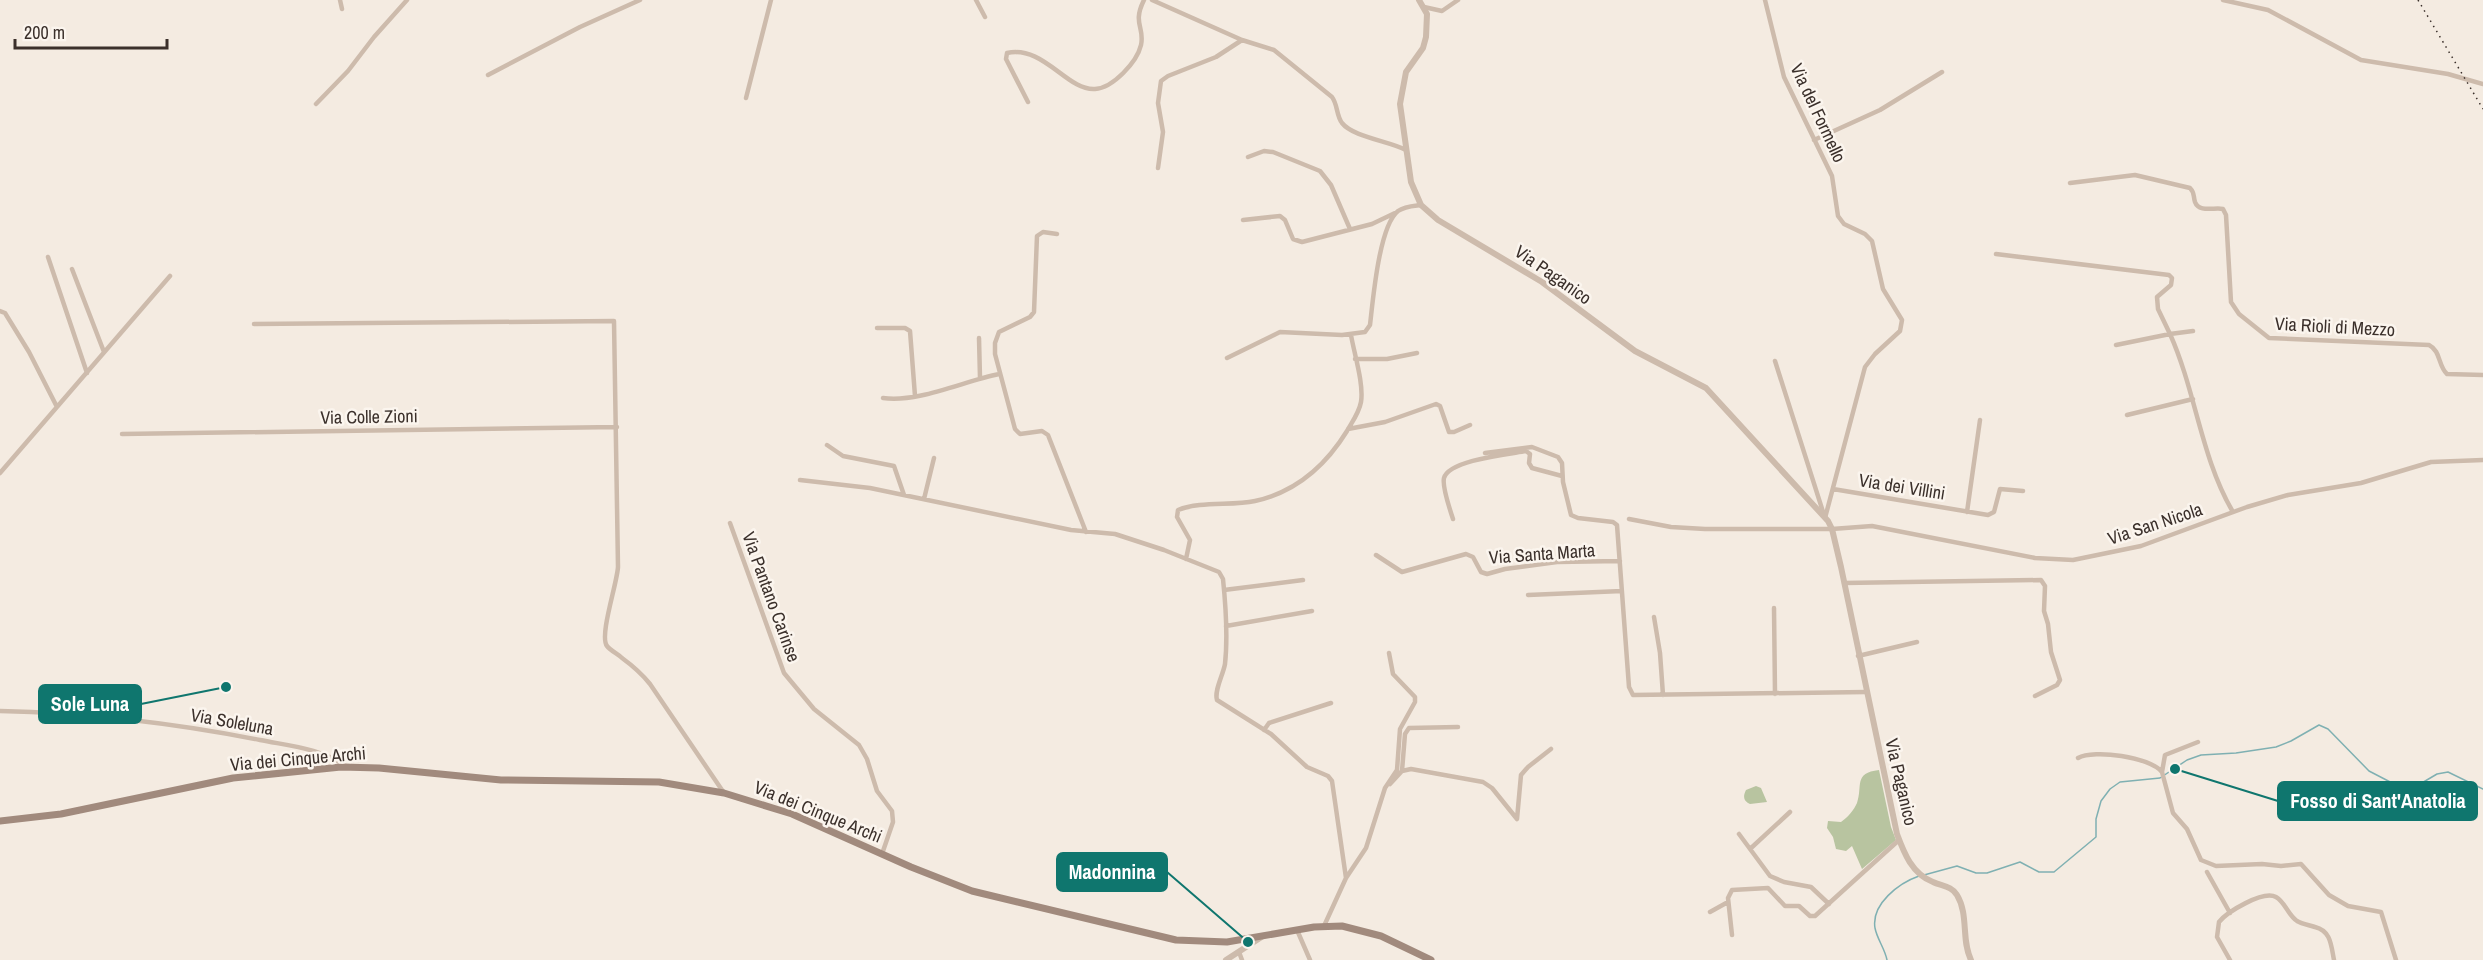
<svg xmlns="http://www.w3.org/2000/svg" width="2483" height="960" font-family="'Archivo Narrow',sans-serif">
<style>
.green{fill:#b8c4a0}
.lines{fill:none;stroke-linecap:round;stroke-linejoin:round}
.stream{stroke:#7fb0b2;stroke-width:1.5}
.minor{stroke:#cdbbac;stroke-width:4.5}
.tertiary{stroke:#cdbbac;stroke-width:6}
.secondary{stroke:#a18a7d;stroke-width:7}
.rail{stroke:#3b302b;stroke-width:1.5;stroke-dasharray:1.5 4.5;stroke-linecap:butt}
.labels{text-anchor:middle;stroke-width:5;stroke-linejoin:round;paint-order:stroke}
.street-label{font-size:18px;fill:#3b302b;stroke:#fbf5ee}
.leader{fill:none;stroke:#0f766e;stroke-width:2}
.callout-dot{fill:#0f766e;stroke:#fbf5ee;stroke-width:2}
.callout{fill:#0f766e;stroke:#0f766e;stroke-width:2}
.callout-label{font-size:20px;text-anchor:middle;font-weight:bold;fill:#fff}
</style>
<rect width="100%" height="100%" fill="#f4ebe1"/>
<path class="green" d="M1879,770L1891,827L1896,840L1862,869L1852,846L1846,851L1836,849L1833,837L1827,828L1828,821L1841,822C1848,817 1854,810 1857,803C1863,786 1853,773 1879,770Z
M1756,786L1761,788L1767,802L1750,804C1743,801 1743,796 1746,790Z"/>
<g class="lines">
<path class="stream" d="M1924,875L1957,866L1976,873H1987L2020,862L2039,872H2054L2096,837V819L2101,801L2110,789L2120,782L2160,778L2187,760L2201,755L2236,753L2276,747L2291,741L2319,725L2328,729L2369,771L2396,785L2415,787L2437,774L2448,772L2483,789
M1887,960C1885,949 1877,939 1875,928C1871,904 1899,883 1919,876"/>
<path class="minor" d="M340,0L342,9
M976,0L985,17
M1152,0L1242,40L1274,50L1332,97C1338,105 1336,115 1342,123C1353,137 1389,141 1406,150
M1765,0L1784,77L1832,176L1838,216L1844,224L1865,234L1872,241L1883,289L1902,320L1900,331L1875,354L1865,367L1825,518
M2223,0L2268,10L2361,60L2448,74L2483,84
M1424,7L1442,11L1458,0
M488,75L580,27L640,0
M746,98L771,0
M1028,102L1006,59L1007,53C1044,45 1067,91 1095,89C1113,88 1137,62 1141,45C1145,27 1132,24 1144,0
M316,104L348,71L374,37L407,0
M1814,140L1880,110L1942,72
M1248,157L1264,151L1273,152L1320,171L1331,185L1350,229
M1158,168L1163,132L1158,103L1161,81L1168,76L1216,57L1242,40
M2070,183L2135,175L2190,188C2195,193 2193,196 2195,202C2199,213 2215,207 2223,209L2226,215L2231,302L2239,314L2269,338L2429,345C2441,351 2438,366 2447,374L2483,375
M1243,220L1280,216L1285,220L1293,239L1302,242L1372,224L1395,213
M1057,234L1043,232L1037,236L1034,312L1030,317L999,332L995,343V354L1015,429L1020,434L1042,431L1048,435L1086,532
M1996,254L2169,275L2172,278L2171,285L2157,297L2158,309L2170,334L2193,331
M48,257L87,373
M72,269L104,352
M0,311L5,313L29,352L57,407
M254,324L614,321L618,567C617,584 599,636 607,646C611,651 618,654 622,658C633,666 642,674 650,684L724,793
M877,328H905L910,331L915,396
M979,338L980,378
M2116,345L2170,334C2196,392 2201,458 2233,512
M1227,358L1280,332L1342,335L1365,332L1370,325C1373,300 1379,226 1398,211C1405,206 1413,206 1421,205
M1355,359H1387L1417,353
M1775,361L1824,515
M883,398C918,403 964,381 999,374
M2127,415L2193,399
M1348,429L1385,422L1436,404L1440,406L1449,432H1454L1470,425
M122,434L617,427
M827,445L843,456L894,466L904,495
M1485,453L1532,447L1558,457L1562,463L1563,482L1571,515L1578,518L1613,522L1617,525L1629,687L1633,695L1866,692
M0,473L170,276
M800,480L870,488L1071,530L1115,534L1164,550L1219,572L1223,579C1226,608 1228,636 1225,664C1223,675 1214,691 1217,700L1271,734L1307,767L1328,776L1332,781L1346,878L1324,926
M1833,489L1988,515L1994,512L2000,489L2023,491
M924,499L934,458
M1967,512L1980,420
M1453,519C1450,510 1442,486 1444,478C1449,460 1510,454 1526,451L1530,454L1529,463L1532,468L1562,476
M1629,519L1671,527L1705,529H1832L1872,526L2035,558L2073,560L2141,546L2247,507L2288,495L2361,483L2431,462L2483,460
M730,523L784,673L814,709L859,745L867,759L877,791L892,811L893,822L882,854
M1376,555L1402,572L1466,554L1473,557L1481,572L1487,574L1505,569L1557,562L1620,561
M1186,559L1190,540L1177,517L1178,510C1201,501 1231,506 1255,501C1296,492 1326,465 1347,431C1352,422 1359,413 1361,402C1364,384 1354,353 1351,335
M1844,583L2041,580L2045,586L2044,611L2048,624L2051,652L2060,680L2057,685L2035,696
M1224,590L1303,580
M1528,595L1622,591
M1774,608L1775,694
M1654,617L1660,653L1663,695
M1226,626L1312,611
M1858,656L1917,642
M0,711C87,713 174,723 260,740C290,746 321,748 347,767
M1264,730L1269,723L1331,703
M2198,742L2165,755L2162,772L2173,813L2187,829L2201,860L2216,866L2262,864L2281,866L2301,864L2329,895L2348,906L2381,912L2396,960
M2078,758C2094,749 2150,757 2162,772
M1402,771L1411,769L1483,782L1492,788L1517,819L1521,775L1528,767L1551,749
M1390,784L1402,771L1405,734L1409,728L1458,727
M1739,834L1770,876L1784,882L1811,887L1829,904
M1750,849L1790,812
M2207,872L2230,913
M1346,878L1366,848L1385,788L1397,770L1400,729L1415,702V697L1393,674L1389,653
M1710,912L1728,902
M1297,930L1310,960
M1732,935L1728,898L1732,890L1768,888L1785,906H1799L1810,916H1815L1899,840
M1239,952L1242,960
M2230,960L2217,937L2219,922C2227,912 2263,890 2276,897C2285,902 2288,915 2297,921C2302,924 2309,925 2315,927C2331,931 2331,945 2334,960"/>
<path class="tertiary" d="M1419,0L1427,14L1426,37L1423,48L1406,72L1400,104L1411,182L1421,205L1438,220L1542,282L1635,351L1706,388L1828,521L1832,529L1841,567L1897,834C1904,853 1912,874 1933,882C1941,886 1952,886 1957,895C1969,915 1961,940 1971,960
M1226,960L1263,936"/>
<path class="secondary" d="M0,821L61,814L233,778L341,767L379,768L501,780L659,782L724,793L792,814L911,867L972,891L1176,940L1227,942L1314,927L1342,926L1381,936L1431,960"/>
<path class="rail" d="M2418,0L2483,109"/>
</g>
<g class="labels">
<g class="street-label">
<text transform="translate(1818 113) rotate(65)" y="6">Via del Formello</text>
<text transform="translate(1553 275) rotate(35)" y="6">Via Paganico</text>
<text transform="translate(2335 327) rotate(3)" y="6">Via Rioli di Mezzo</text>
<text transform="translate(369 417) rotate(-1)" y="6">Via Colle Zioni</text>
<text transform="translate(1902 487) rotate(9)" y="6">Via dei Villini</text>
<text transform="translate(2155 524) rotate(-18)" y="6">Via San Nicola</text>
<text transform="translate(1542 554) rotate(-4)" y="6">Via Santa Marta</text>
<text transform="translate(771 597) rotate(70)" y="6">Via Pantano Carinse</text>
<text transform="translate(232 722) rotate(10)" y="6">Via Soleluna</text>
<text transform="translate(298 759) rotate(-5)" y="6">Via dei Cinque Archi</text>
<text transform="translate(1901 782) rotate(77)" y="6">Via Paganico</text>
<text transform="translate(818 812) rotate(22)" y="6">Via dei Cinque Archi</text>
</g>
</g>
<path class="leader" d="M226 687L141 704M2175 769L2278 801M1248 942L1167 872"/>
<g class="callout-dot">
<circle cx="226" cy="687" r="6"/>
<circle cx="2175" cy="769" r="6"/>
<circle cx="1248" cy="942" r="6"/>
</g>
<g class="callout">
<rect x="39" y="685" width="102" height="38" rx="6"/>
<rect x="2278" y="782" width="199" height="38" rx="6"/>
<rect x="1057" y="853" width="110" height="38" rx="6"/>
</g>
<g class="callout-label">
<text x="90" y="711">Sole Luna</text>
<text x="2378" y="808">Fosso di Sant'Anatolia</text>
<text x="1112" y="879">Madonnina</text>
</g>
<path d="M15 39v9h152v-9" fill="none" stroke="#3b302b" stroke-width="3"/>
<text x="24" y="39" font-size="18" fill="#3b302b" stroke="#fbf5ee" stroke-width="4.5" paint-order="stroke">200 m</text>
</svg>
